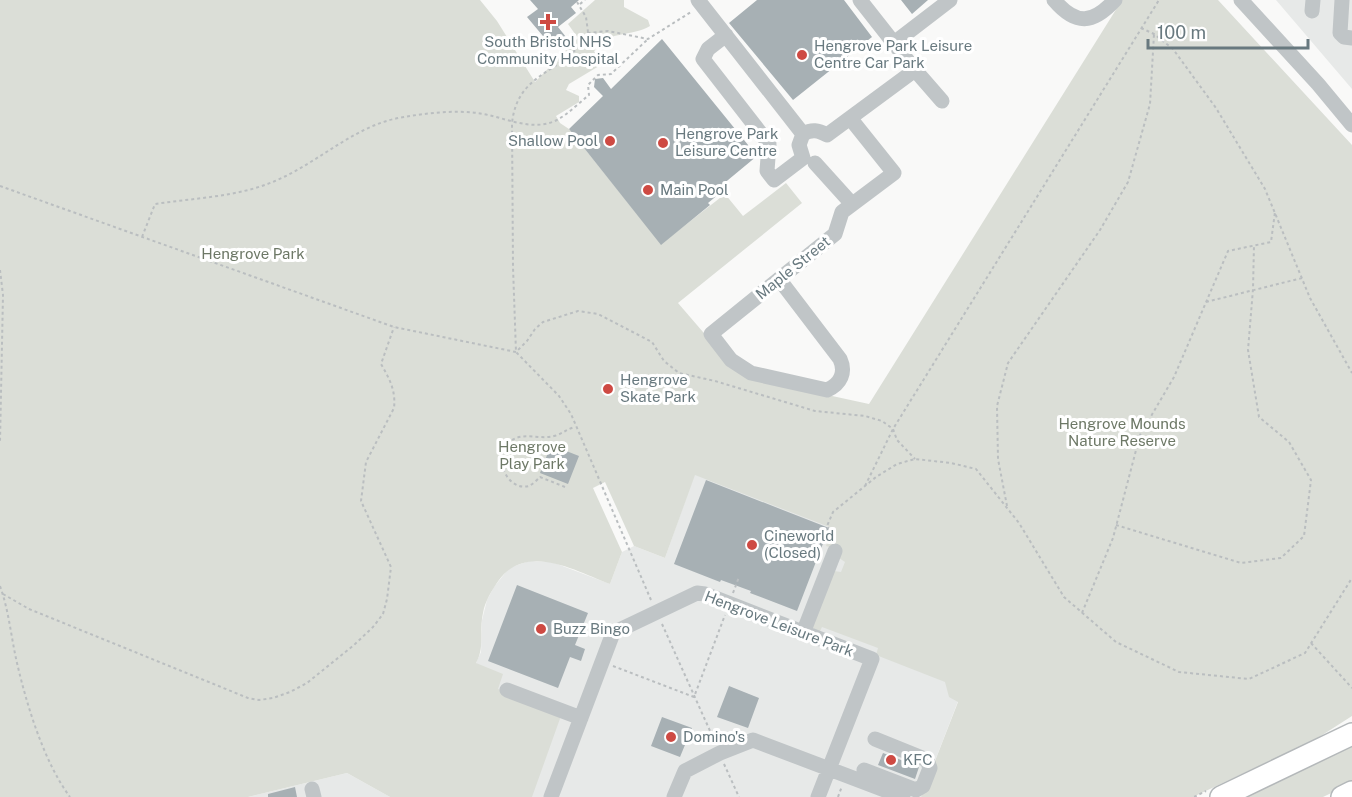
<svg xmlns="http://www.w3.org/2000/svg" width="1352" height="797" font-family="'Public Sans',sans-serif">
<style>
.built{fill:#e7e9e8}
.green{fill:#dbded7}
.building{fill:#a7b0b4}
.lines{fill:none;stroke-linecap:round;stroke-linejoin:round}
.highway-casing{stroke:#b4b8ba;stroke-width:24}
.path{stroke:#babec0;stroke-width:2;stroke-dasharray:3 3;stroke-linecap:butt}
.minor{stroke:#c0c5c7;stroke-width:15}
.highway{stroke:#fff;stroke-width:21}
.poi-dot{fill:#ce4a43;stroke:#fff;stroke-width:2}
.labels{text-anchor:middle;stroke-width:6;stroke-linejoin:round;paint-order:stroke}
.poi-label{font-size:15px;fill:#68797f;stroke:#fff;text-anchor:start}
.park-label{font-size:15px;fill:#6d7866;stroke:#fff}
.street-label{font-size:15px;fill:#68797f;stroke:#fff}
</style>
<rect width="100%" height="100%" fill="#f9f9f8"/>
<path class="built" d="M1276,0H1352V89Z
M700,459L755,478L989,621L921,797H532L497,689L476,663L481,652L482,620L487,600L494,587L509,568L529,561L552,562L610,584L622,552L634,546L665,558Z
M347,773L390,797H248Z"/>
<path class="green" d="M0,0H480L497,21L535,82L578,38L568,24L595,0H624V7L648,20L650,26C634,37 603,30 594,52L608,57L609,60L569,84L566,90L579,96V102L556,116L560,123L569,129L661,244L725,194L743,216L786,183L802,203L678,303L734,368L749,378L869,404L1122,0H1218L1352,145V716L1316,739L1193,797H921L958,702L949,697L945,682L876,655L878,648L822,627L819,633L812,627L834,571L841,572L845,562L839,558L838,550L826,546L832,528L695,475L665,558L634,546L605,482L593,488L622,552L610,584C576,571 527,542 499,580C492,590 485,601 483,613C479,630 485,648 476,663L503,674L498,689L562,713L532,797H390L347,773L248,797H0Z
M1352,743V783L1323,797H1239Z"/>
<path class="building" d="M530,0H579L571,7L576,13L558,27L566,37L553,48L527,17L538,9Z
M757,0H844L872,37L793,100L729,23Z
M901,0H928L912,14Z
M662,39L757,156L722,185L725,189L708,203L710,205L661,245L569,129L603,96L594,87L595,79L603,78L611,89Z
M551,445L579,456L568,484L540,473Z
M706,480L829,528L797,611L750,593L751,591L721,580L720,582L674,564Z
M517,585L588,613L575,645L585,649L581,661L570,657L558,688L488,661Z
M729,686L759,698L748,728L717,717Z
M662,717L692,728L680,757L651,746Z
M883,753L919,767L915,779L878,765Z
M295,787L297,797H268V794Z"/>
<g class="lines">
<defs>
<path id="highway" d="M1221,797L1352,734
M1342,797L1352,792"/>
</defs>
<use href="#highway" class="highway-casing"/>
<path class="path" d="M577,2L586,17L588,32
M580,4L585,0
M1141,28L1154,34L1173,49L1216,108L1265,189L1310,298L1352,373
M0,186L394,327L516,352L527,341L535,329L543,322L578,311L598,314L652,342L664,361L679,373L715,381L815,411L865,416L882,421L893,429L897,440L915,459
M142,237L155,204C194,198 238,197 275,181C320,162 356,124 404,117C428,113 453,110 477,113C503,116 531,133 557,120C568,114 579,103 589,95L588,85L598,75L611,74L648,39
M0,270L3,295L0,442
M1206,302L1302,278
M865,486L893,429L1159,0
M565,487L540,477C537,480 533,484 529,486C506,492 490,453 512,440C525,432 540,440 554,436C562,434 567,429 575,427
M1007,506L998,459L997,406L1008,363L1100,230L1128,182L1150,104L1154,34
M1116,525L1241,563L1281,558L1304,536L1311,480L1289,442L1259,417L1248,350L1253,289L1254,245
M826,541L830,530L827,526L833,512L876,477L897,464L915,459L951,463L976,469L1019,523L1064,597L1116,642L1179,672L1249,679L1305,653L1352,578
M0,586C9,611 11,637 17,663C27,706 44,762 70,797
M733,593L739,577
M3,594L29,609L248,698L259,700L273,698L290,692L307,683L354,645L373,627L383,614L387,599L391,567L361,501L366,462L394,408C396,390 389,378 381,364L394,327
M651,600L571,414L559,396L516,352L513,267L512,123C518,69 565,75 588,33L608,31L648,39L691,12
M1082,613L1113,538L1140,435L1174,377L1228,251L1271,242L1275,212
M662,624L715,742
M1311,643L1352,688
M613,666L694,697L725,615
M724,764L739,797
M838,797L842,786
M1194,797L1206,791"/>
<path class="minor" d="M698,0L803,134
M860,0L915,70L942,101
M1054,0C1076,26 1093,24 1115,0
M1241,0L1318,84L1352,125
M1342,0L1340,33L1344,37L1352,38
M1312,11L1313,0
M726,35L708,49L703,59L769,144L767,171L774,180L803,158L799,145L803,134C812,129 818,130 827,135L915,70
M894,43L950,0
M815,163L852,204
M779,279L840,359C846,372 841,384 827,390L751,373L731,360L711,334L835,234L842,212L894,173L850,118
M803,633L835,551
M507,690L581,718
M864,770L916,790L923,786L930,768L927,760L875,739
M312,789L314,797
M551,797L613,633L697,593L705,594L872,659L818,797
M674,797L685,771L720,753L753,740L903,797"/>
<use href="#highway" class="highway"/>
</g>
<g class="poi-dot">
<path d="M545 13h6v6h6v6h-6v6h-6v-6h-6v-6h6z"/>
<circle cx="802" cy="55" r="6"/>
<circle cx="610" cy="141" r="6"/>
<circle cx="663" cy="143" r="6"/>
<circle cx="648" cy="190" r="6"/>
<circle cx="608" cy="389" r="6"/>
<circle cx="752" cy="545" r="6"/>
<circle cx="541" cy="629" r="6"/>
<circle cx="671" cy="737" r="6"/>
<circle cx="891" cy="760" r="6"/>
</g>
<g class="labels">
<g class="poi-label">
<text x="548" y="47" text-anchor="middle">South Bristol NHS<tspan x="548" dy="17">Community Hospital</tspan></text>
<text x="814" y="51">Hengrove Park Leisure<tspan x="814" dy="17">Centre Car Park</tspan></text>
<text x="675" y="139">Hengrove Park<tspan x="675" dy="17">Leisure Centre</tspan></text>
<text x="598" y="146" text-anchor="end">Shallow Pool</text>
<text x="660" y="195">Main Pool</text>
<text x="620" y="385">Hengrove<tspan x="620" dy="17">Skate Park</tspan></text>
<text x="764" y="541">Cineworld<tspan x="764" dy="17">(Closed)</tspan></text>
<text x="553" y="634">Buzz Bingo</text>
<text x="683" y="742">Domino's</text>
<text x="903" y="765">KFC</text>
</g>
<g class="park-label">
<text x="253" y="259">Hengrove Park</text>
<text x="1122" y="429">Hengrove Mounds<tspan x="1122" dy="17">Nature Reserve</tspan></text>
<text x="532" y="452">Hengrove<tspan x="532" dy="17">Play Park</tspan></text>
</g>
<g class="street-label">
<text transform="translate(793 268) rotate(-39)" y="5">Maple Street</text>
<text transform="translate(779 624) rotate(21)" y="5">Hengrove Leisure Park</text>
</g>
</g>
<path d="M1148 39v9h160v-9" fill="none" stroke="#68797f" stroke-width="3"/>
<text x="1157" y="39" font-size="18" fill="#68797f" stroke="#ffffff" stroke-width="4.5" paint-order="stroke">100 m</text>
</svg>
